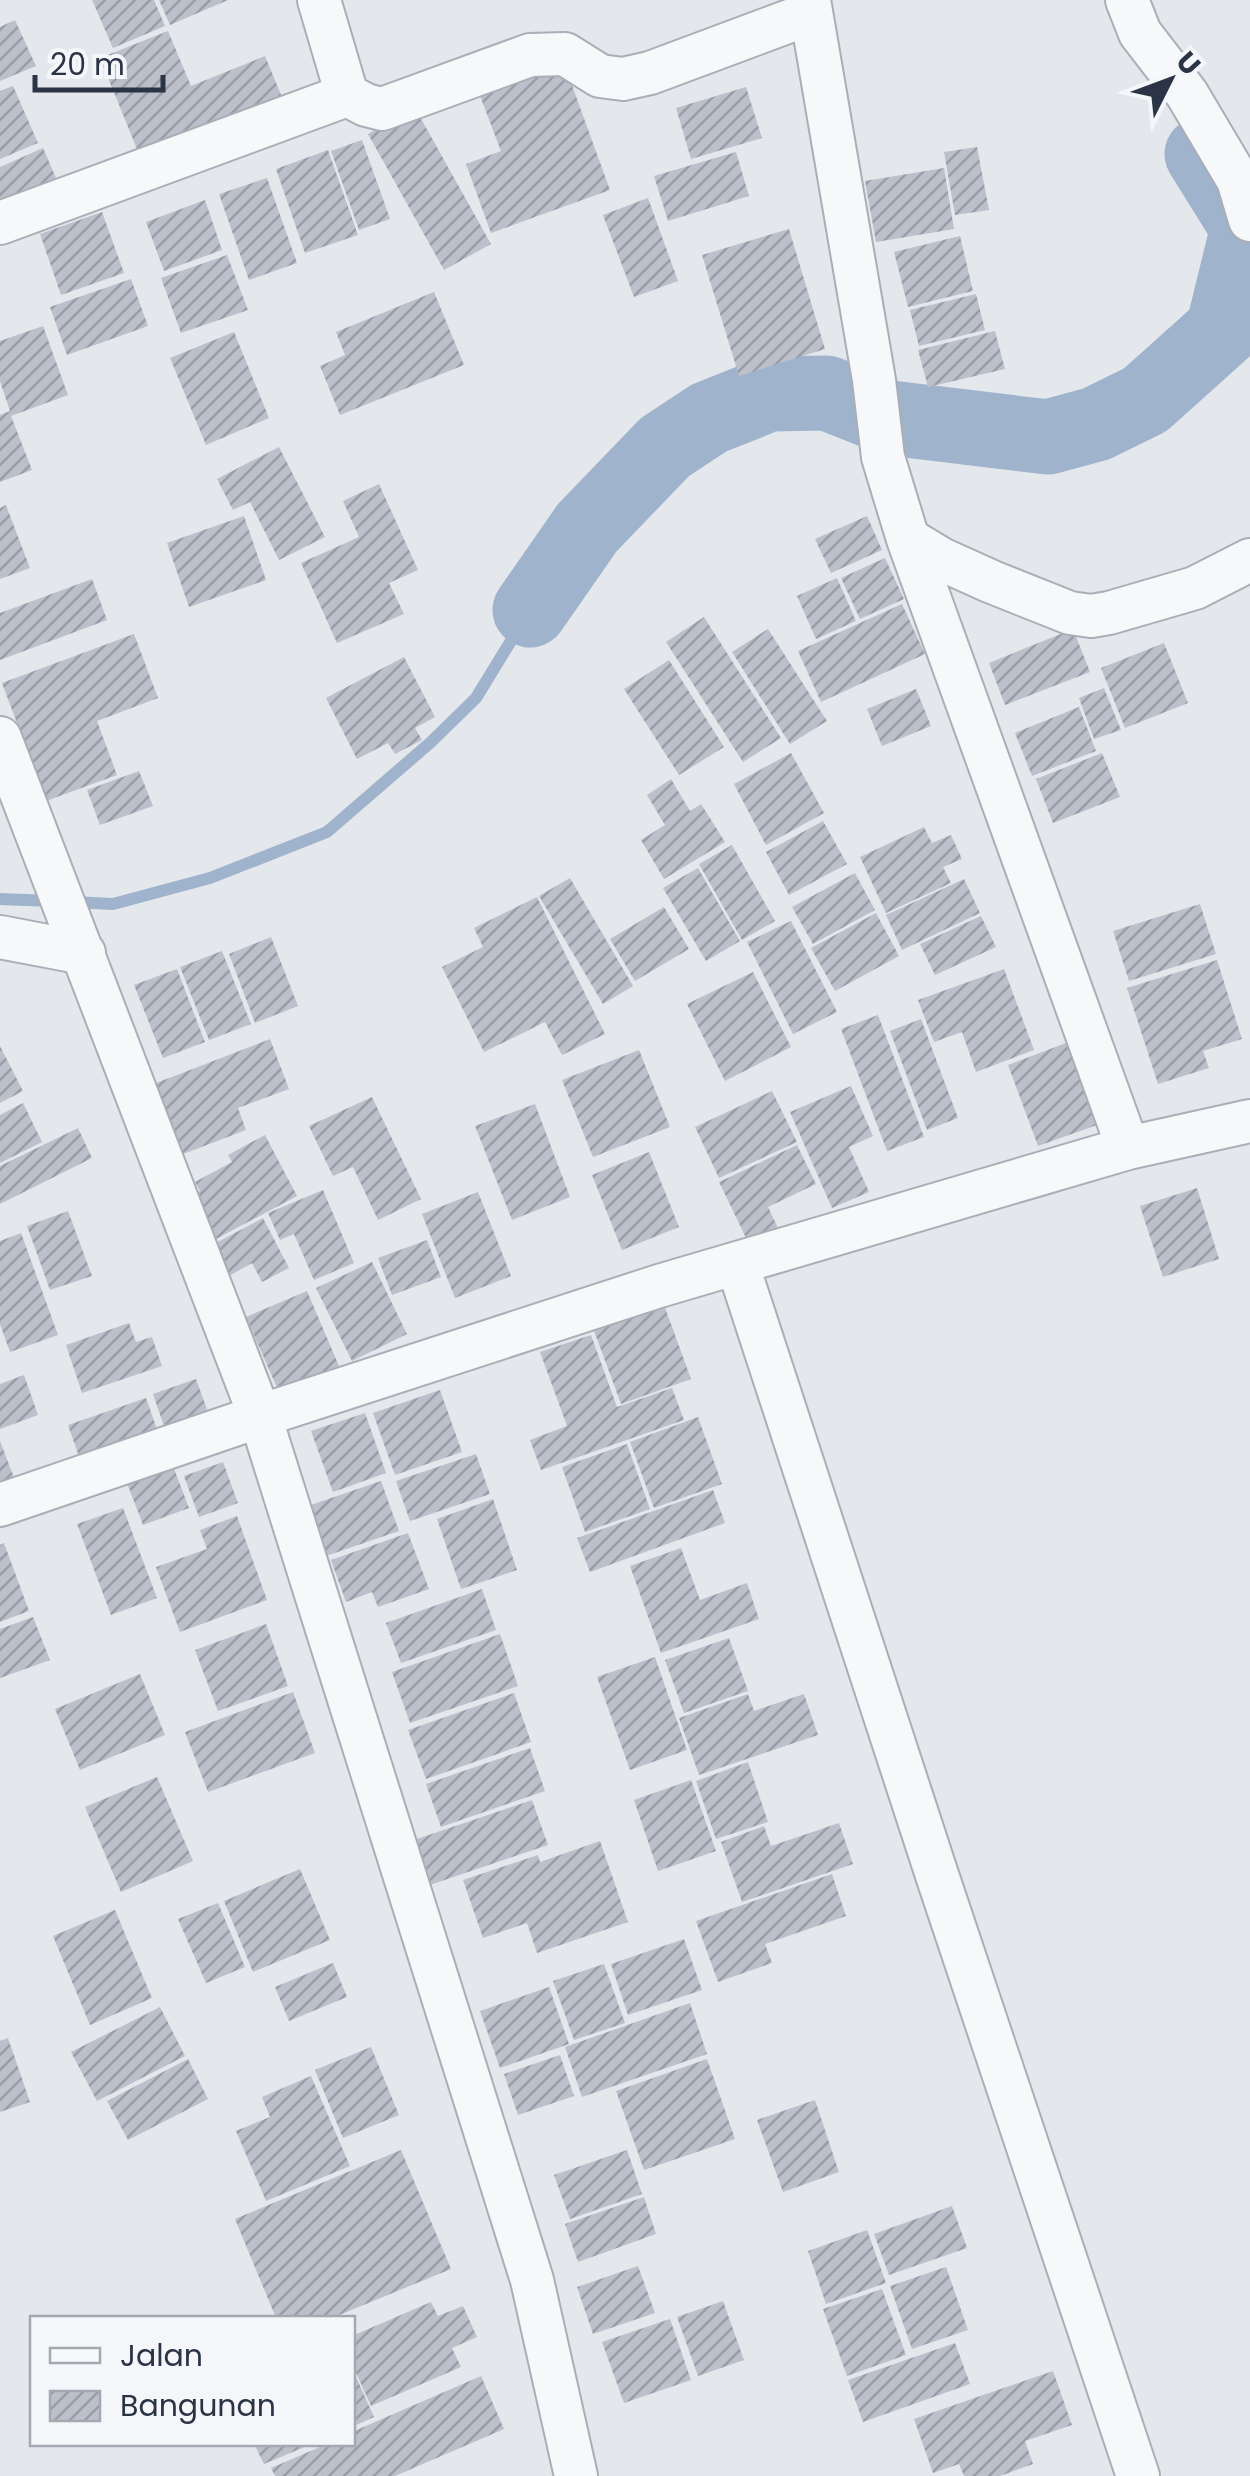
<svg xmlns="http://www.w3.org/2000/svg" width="1250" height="2476" font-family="Poppins,sans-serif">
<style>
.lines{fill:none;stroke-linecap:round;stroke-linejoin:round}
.stream{stroke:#9fb4cc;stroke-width:12}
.river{stroke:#9fb4cc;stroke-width:75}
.building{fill:url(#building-hatch)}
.minor-casing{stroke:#a9aeb7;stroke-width:46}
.minor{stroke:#f7f8fa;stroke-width:42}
</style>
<defs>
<pattern id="building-hatch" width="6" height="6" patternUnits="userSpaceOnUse" patternTransform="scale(2.5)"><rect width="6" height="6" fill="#bbc0ca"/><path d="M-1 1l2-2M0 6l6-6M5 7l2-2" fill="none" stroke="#989da6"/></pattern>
</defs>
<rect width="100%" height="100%" fill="#e4e7ec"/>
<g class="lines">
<path class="stream" d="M0,899L52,901
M72,902L113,904L210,878L327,832L431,742L476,698L530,610"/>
<path class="river" d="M530,610L587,528L665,447L709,418L769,394L827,393L890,418L1048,437L1096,424L1145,400L1223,330L1248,228L1202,154"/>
</g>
<path class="building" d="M92,0H154L165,26L113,48Z
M159,0H228L170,25Z
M15,20L36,66L0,81V27Z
M168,31L191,86L265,56L284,102L141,159L100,58Z
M565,66L610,190L491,233L466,164L501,151L480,96Z
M13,86L38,143L0,159V91Z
M746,87L762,138L691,159L676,108Z
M415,108L491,244L444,270L368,134Z
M362,140L390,219L359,230L331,151Z
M977,147L989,210L955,215L944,152Z
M43,148L59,185L0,202V167Z
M328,150L358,235L305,253L276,169Z
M736,152L749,196L668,221L654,176Z
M944,168L954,229L876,242L865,181Z
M267,178L297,263L249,280L219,194Z
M648,198L678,281L634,297L603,215Z
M205,200L222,250L164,271L146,222Z
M102,212L124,273L61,295L40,234Z
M789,229L825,349L739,376L702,255Z
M960,236L973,291L908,307L894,252Z
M227,255L248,310L181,333L161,278Z
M131,279L148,326L67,355L50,307Z
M434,292L464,365L340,415L320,366L345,355L336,332Z
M976,294L985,330L919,346L910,310Z
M43,326L68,395L11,416L32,470L0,482V415L10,411L0,381V341Z
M995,331L1005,369L928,387L918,350Z
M234,332L269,418L206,445L170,358Z
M279,447L325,537L279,560L250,502L233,510L217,479Z
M379,484L418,570L389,583L404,614L337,643L301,563L359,537L343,501Z
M6,505L30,568L0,579V508Z
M244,516L266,580L189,607L167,543Z
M867,516L882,550L831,573L815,539Z
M885,558L904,599L860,619L841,578Z
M837,578L856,621L816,639L797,596Z
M92,579L107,620L0,660V613Z
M902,604L925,654L821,702L798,651Z
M704,617L781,738L743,762L666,642Z
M768,629L827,721L790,744L732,652Z
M1073,629L1090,672L1005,705L989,663Z
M134,634L158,698L97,721L117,775L46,801L2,683Z
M1164,643L1188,703L1125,728L1101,668Z
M404,657L435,717L415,728L422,740L395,754L388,743L357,759L326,698Z
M669,660L724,747L679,775L624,689Z
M1104,688L1121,730L1094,739L1079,698Z
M916,689L931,726L882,746L867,709Z
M1079,707L1096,751L1032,776L1015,733Z
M791,753L824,813L766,845L734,784Z
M1102,753L1120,797L1053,823L1036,779Z
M139,771L153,806L100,825L87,790Z
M671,779L690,811L701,804L725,842L664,879L641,840L665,825L647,795Z
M823,821L847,864L789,895L766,852Z
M924,827L932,843L951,835L962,859L943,867L951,883L886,913L860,857Z
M732,845L775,921L742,940L699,864Z
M698,868L740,941L706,961L663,888Z
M855,873L875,910L813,944L792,907Z
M570,878L633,986L603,1004L539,896Z
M964,879L980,913L902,950L886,915Z
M537,897L605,1034L562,1055L545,1022L484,1052L442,967L483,947L474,928Z
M1200,904L1216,954L1129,981L1113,931Z
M664,907L689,949L635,981L610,939Z
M876,913L899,956L835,991L811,948Z
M981,916L996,947L935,975L920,944Z
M791,921L837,1012L793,1034L747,942Z
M271,937L298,1006L255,1023L229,954Z
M222,951L251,1024L209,1040L180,967Z
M1217,960L1242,1039L1203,1051L1209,1068L1158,1084L1127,988Z
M177,969L205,1042L163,1058L134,985Z
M1004,969L1034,1050L976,1072L962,1032L934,1042L918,1000Z
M753,972L791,1047L725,1081L687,1004Z
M878,1015L924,1137L887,1151L841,1029Z
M921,1019L958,1118L927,1130L890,1031Z
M270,1039L289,1089L238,1108L246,1130L178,1156L151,1085Z
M1066,1043L1097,1125L1038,1146L1008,1065Z
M0,1046L23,1091L0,1103Z
M639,1050L670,1127L593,1157L562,1080Z
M851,1086L873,1136L849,1147L869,1192L832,1208L790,1112Z
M772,1091L797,1142L719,1178L695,1127Z
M372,1097L421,1199L378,1220L353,1167L333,1176L309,1126Z
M23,1103L42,1142L0,1163V1115Z
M535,1104L570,1197L512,1220L475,1126Z
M78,1128L92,1158L0,1204V1166Z
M265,1135L297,1196L205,1245L182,1201L200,1191L195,1182L232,1162L228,1155Z
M797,1145L816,1184L768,1207L778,1228L748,1242L719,1182Z
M649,1152L679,1227L622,1250L592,1175Z
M1197,1188L1219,1259L1163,1277L1140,1206Z
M323,1190L354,1263L314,1280L294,1234L280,1240L268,1213Z
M478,1192L511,1276L455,1298L422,1214Z
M68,1211L92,1276L50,1290L27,1226Z
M263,1218L289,1268L262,1282L252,1263L229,1276L212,1245Z
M21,1233L58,1335L10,1352L0,1324V1241Z
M427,1240L441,1277L392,1295L378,1258Z
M372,1262L407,1334L352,1361L316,1288Z
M307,1291L339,1366L279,1392L246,1317Z
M663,1302L691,1379L621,1404L593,1328Z
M129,1323L136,1342L152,1337L162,1366L82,1393L66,1345Z
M591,1335L617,1407L672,1388L684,1420L541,1470L530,1440L567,1426L540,1352Z
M24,1375L38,1415L0,1429V1384Z
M196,1379L212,1423L168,1438L153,1394Z
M440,1390L462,1452L395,1475L373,1413Z
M146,1398L161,1441L83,1468L68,1425Z
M365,1413L386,1473L333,1492L311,1431Z
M698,1417L722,1484L654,1508L630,1442Z
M0,1441L16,1483L0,1489Z
M627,1444L650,1509L585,1532L562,1467Z
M476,1454L490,1494L410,1521L396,1481Z
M223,1462L238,1503L199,1517L184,1476Z
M173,1466L189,1508L143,1525L127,1483Z
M381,1481L399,1531L317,1559L299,1509Z
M713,1490L725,1523L590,1572L577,1538Z
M493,1499L517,1570L461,1589L437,1519Z
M123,1508L157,1598L111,1615L77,1524Z
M237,1516L267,1600L180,1632L156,1567L207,1549L200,1530Z
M408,1533L429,1589L378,1607L372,1592L346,1602L331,1560Z
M4,1543L29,1611L0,1622V1545Z
M681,1548L700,1600L747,1583L759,1619L661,1653L630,1566Z
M482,1589L496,1630L401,1663L386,1623Z
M33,1617L50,1660L0,1678V1629Z
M266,1624L288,1686L218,1711L195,1650Z
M500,1634L518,1686L410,1723L392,1672Z
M729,1638L748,1691L684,1713L665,1660Z
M655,1657L687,1750L630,1770L597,1677Z
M140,1674L165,1735L80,1770L55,1709Z
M293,1692L315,1753L208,1792L185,1732Z
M514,1693L531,1742L426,1779L408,1730Z
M748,1694L754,1711L804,1694L818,1735L699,1775L679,1718Z
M530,1748L545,1791L441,1827L426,1784Z
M748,1762L768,1822L716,1839L696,1781Z
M157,1777L193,1861L121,1892L85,1807Z
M691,1780L716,1851L658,1871L634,1800Z
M532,1800L548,1845L424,1887L408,1842Z
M839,1823L853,1864L742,1902L721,1842L764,1826L771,1846Z
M600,1841L628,1922L537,1953L527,1923L483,1938L463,1880L538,1855L540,1862Z
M300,1869L330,1940L253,1972L224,1901Z
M832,1874L846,1916L765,1944L772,1963L718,1982L696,1921Z
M218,1903L245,1967L206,1983L178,1919Z
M115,1910L152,1998L90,2025L53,1936Z
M684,1939L702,1990L628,2015L611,1964Z
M333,1963L347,1997L289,2021L275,1987Z
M604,1964L625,2023L574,2040L553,1981Z
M549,1987L569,2044L500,2068L480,2011Z
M690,2003L707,2054L582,2097L565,2047Z
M160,2007L185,2056L97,2101L71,2052Z
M8,2038L30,2102L0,2112V2041Z
M371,2047L399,2115L343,2138L315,2070Z
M560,2055L574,2096L518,2115L504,2074Z
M188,2059L208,2099L128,2140L107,2101Z
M707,2059L735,2139L644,2170L616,2091Z
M311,2076L350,2166L266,2201L236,2131L270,2117L262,2097Z
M815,2100L839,2172L783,2192L757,2120Z
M401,2150L451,2269L332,2318H276L235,2219Z
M627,2150L642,2194L570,2219L554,2175Z
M644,2197L656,2234L578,2262L565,2224Z
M952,2206L967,2248L889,2275L874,2234Z
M867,2230L886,2283L826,2304L808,2251Z
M638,2266L655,2313L593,2334L577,2287Z
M946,2267L968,2330L912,2349L890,2286Z
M882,2289L906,2355L847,2376L823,2309Z
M723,2301L744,2360L698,2376L677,2317Z
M431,2302L438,2316L463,2306L477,2337L452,2348L461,2367L371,2406L352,2364V2336Z
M670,2319L691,2380L624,2403L602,2342Z
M955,2343L970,2384L863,2422L848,2380Z
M1053,2371L1072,2425L1025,2441L1033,2464L1000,2476H964L959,2464L933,2473L914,2419Z
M481,2376L504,2429L395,2476H275L271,2468L327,2444H352V2432Z
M357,2379L374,2417L352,2427V2380Z
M254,2444H312L264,2464Z"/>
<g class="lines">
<defs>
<path id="minor" d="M319,0L347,95
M809,0L874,380L883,457L908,539L1128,1148
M1127,0L1140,33L1187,94L1238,180L1250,220
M0,223L347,95L366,105L382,109L530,55L565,54L600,76L623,79L650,73L811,13
M908,539L941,559L992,582L1070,613L1091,616L1109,613L1195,588L1250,560
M0,738L260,1416L532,2280L576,2476
M0,937L84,953
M737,1263L936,1872L1138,2476
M0,1505L260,1416L659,1286L1128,1148L1250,1121"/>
</defs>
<use href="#minor" class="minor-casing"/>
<use href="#minor" class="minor"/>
</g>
<rect x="30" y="2316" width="325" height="130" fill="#f4f6f9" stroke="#a4a8b1" stroke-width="2.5"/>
<rect x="50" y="2348" width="50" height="15" fill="#f7f8fa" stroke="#a4a8b1" stroke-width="2.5"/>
<text x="120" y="2366" font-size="30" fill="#2b3445">Jalan</text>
<rect x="50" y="2391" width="50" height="30" fill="url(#building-hatch)" stroke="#a4a8b1" stroke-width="2.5"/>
<text x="120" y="2416" font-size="30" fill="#2b3445">Bangunan</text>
<g transform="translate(1170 80) rotate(48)" stroke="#f4f6f9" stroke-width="8" paint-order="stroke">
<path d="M0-8L18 38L0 25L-18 38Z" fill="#2b3445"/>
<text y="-15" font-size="28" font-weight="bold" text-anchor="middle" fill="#2b3445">U</text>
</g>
<path d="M35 75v15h128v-15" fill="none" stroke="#2b3445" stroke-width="5"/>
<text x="50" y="75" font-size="30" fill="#2b3445" stroke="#f4f6f9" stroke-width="8" paint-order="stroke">20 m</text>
</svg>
